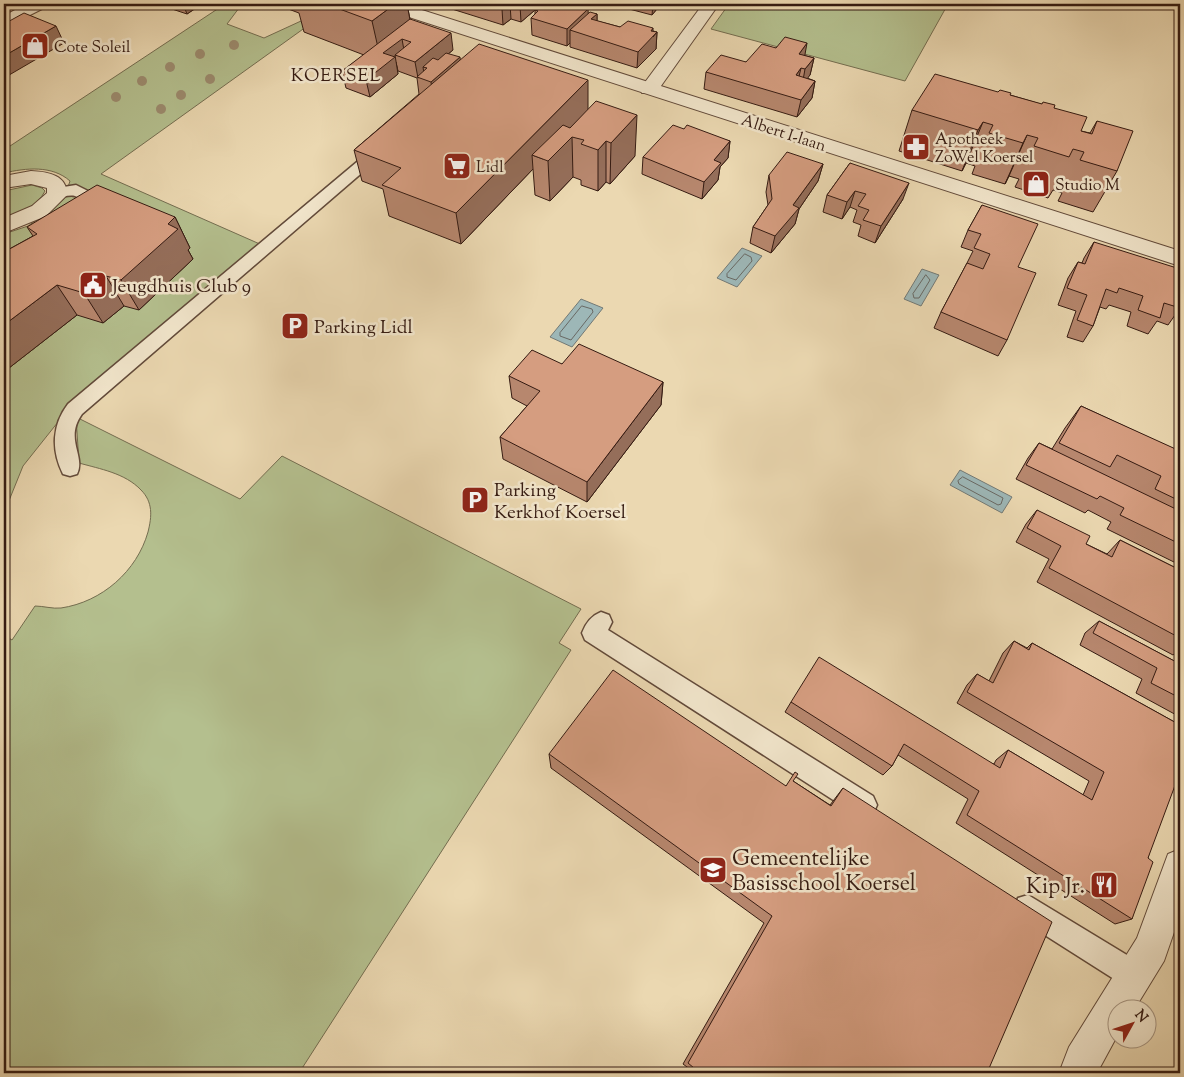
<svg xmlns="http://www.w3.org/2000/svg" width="1184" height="1077" font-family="'Sorts Mill Goudy',serif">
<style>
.green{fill:#b4bf8e;stroke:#746d50}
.water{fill:#9db7b7;stroke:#737975}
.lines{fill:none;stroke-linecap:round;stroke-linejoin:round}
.shore{stroke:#696964;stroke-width:1}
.service-casing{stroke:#624a3a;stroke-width:3}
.minor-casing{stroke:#624a3a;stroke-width:2}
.tertiary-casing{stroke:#624a3a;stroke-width:2}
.service{fill:#f2e6cc;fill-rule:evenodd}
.minor{fill:#f2e6cc;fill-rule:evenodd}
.tertiary{fill:#f2e6cc;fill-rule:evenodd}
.tree{fill:#9c8b6e}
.wall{fill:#b7876e;stroke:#351b12}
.shaded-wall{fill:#956e5a;stroke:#351b12}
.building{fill:#d59d80;stroke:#351b12}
.labels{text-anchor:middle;stroke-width:5;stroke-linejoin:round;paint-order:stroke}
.far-poi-label{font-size:16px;fill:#351b12;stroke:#f2e6cc;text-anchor:start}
.far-street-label{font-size:16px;fill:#351b12;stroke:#f2e6cc}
.far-quarter-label{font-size:18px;letter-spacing:1px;fill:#351b12;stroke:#f2e6cc}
.poi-label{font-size:19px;fill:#351b12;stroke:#f2e6cc;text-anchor:start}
.near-poi-label{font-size:22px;fill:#351b12;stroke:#f2e6cc;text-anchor:start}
</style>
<rect width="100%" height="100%" fill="#ebd8b1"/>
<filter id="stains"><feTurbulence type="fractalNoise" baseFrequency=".004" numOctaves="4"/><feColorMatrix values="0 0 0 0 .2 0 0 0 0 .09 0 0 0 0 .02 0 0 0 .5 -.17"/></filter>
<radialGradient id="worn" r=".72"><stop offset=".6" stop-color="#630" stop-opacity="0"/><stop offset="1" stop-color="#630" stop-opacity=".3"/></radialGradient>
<path class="green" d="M225,4H242L227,24L264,38L338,4L101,174L262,245L66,412L23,466L4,513V234L28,226L49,211L64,199L70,181C52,165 26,168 4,173V150Z
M729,4H948L905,81L711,29Z
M32,185L42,188L45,191C37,207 20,213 4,219V191Z
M76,417L240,499L282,456L581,609L559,643L571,650L299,1073H4V635L12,640L35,606C43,606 53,609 61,608C102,602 137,571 148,532C152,516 153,502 141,490C125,473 100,469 79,463Z"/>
<path class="water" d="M742,248L762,256L737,287L717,278Z
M922,269L939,275L921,306L904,299Z
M581,299L603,308L572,347L550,337Z
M960,470L1012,497L1002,513L950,485Z"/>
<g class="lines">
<path class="shore" d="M745,254L751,257L752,261L736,280L727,277V274Z
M926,275L930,280L919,298H914L913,294Z
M582,306L592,309L593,312L571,340L560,336V333Z
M963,477L1003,498L1001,504L998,505L959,484L958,481Z"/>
<defs>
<path id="service" d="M381,144L389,149L386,152L82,414C64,439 86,456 77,474L70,476L63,474C51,450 52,425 68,404L376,146Z
M76,185L112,203L114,207L112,211C97,215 88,201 75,196C68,194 59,199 51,197L49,193L51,189Z
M601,612L609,615L612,622L608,630L873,796L877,805L873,814L864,818L855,814L585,640L582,633C586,623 591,616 601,612Z
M1028,895L1145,966L1149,976L1145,986L1135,990L1125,986L1018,918L1015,908L1018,898Z"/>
<path id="minor" d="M26,4H46L44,8L4,28V16Z
M703,4H719L656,93H642L640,89Z
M31,171C49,172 67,175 67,195L46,216L4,233V218L32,206L47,193V188L31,184L4,188V176Z"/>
<path id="tertiary" d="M379,4H403L1180,251V266L381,8Z
M1180,849V915L1164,961L1134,1010H1116V1038L1097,1073H1059L1069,1047L1137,938L1168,854Z"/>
</defs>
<use href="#service" class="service-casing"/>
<use href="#minor" class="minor-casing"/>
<use href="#tertiary" class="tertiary-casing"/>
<use href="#service" class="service"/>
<use href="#minor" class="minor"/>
<use href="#tertiary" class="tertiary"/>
</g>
<g class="tree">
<circle cx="234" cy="45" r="5"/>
<circle cx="200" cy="54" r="5"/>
<circle cx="170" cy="67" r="5"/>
<circle cx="210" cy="79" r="5"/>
<circle cx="142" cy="81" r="5"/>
<circle cx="181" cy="95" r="5"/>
<circle cx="116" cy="97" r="5"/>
<circle cx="161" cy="109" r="5"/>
</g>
<path class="wall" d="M157,4H202L187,14Z
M209,4H225L219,7Z
M275,4H407L410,19L453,50L448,54L460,60L588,109L635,156L610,184L606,182L598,191L581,185V180L573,177L550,201L535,195L533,169L461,244L389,216L383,189L362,181L354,150L419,94L417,78L398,71L396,62V63L398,74L370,97L346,88L342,71L364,55L304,32L299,13Z
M436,4H542L521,22L511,19L503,25Z
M610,4H661L652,15Z
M535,10L597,14V21L620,27L653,31L657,32L656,49L637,68L570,47V43L567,46L532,35L531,18L535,14Z
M776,48L814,58L810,75L807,78L815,81L812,98L797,117L704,89L706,72L746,62Z
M1010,95L1054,108L1081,131L1090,133L1097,121L1117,171L1093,212L1058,201L1062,193L1053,190L1048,198L1015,187L1019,179L1009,176L1005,184L972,174L975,166L966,163L962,171L899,151L912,110Z
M684,129L730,141L728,158L720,167L718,180L702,199L642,174L643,157Z
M850,163L903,199L875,243L858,236L861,225L853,222L857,210L850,207L842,219L823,212L827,195Z
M823,164L818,181L799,209L795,224L771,253L750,243L753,227L768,205L766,192L769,175Z
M982,205L1018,267L1007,340L998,356L934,328L941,312L967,263L973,251L961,247L968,230Z
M175,217L190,248L188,250L193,259L139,310L124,306L103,323L77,315L9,368L4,363V252L33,236L27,227Z
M1094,242L1180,308L1168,325L1157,321L1148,334L1127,326L1131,312L1109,305L1106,309L1100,307L1093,326L1083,342L1067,337L1076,311L1058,305L1068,278L1078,262L1082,263L1084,258Z
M562,364L663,382L661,405L587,502L503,459L500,437L527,406L512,398L509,376Z
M1081,406L1178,451L1180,447V565L1107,529L1111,522L1088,510L1085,513L1016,479L1028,458L1039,443L1052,449L1065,428Z
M1037,510L1086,544L1107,554L1120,540L1180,570V650L1173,655L1037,582L1049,559L1016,542L1026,524Z
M1099,621L1180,664V717L1136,693L1142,679L1080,645L1085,633Z
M1014,641L1027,648L1032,643L1180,725L1148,858L1132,919L1115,924L956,823L968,799L898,755L892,766L883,775L785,712L791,702L994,764L996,760L1008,750L1083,795L1089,781L957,703L967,685L977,674L989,681L1003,653Z
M549,754L786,786L793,781L830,805L843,788L987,1073H695L683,1064L764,923L551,768Z"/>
<path class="shaded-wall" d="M183,4H202L187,14Z
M218,4H225L219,7Z
M395,4H407L413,36L402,39L405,56L395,55L398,74L370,97L366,80L381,61L372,21Z
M507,4H510L511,19L503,25L502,9Z
M522,4H542L521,22L520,5Z
M653,4H661L652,15Z
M588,9L589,26L570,30V43L567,46V29Z
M597,14V31L591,19Z
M56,26L64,43L4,78V56Z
M653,28V37L657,32L656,49L637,68L638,52Z
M451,33L453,50L427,71V68L423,67L424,74L418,78L415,62Z
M807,43L804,60L799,54Z
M460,57L462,74L433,99L431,82Z
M814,58L810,75L802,86L805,69Z
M801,68L797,85L796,75Z
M588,80V111L543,159L532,155L533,169L461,244L456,213Z
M815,81L812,98L797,117L801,100Z
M637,115L635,156L610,184L611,143Z
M983,122L966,163L962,171L978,130Z
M1027,135L1009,176L1005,184L1023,143Z
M572,137L573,177L550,201L548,161Z
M606,141V182L598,191V150Z
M730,141L728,158L720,167L718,180L702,199L704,182L714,160Z
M823,164L818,181L799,209L795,224L771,253L775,236L793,205Z
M909,183L903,199L875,243L881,226Z
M855,191L850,207L842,219L847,202Z
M175,217L190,248L188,250L193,259L139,310L121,280L168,224Z
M106,276L124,306L103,323L84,293Z
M57,285L77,315L9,368L4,362V325Z
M663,382L661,405L587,502V482Z"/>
<path class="building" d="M326,4H395L372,21Z
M486,4H507L502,9Z
M543,4H571L588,9L567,29L531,18L538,11L535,10Z
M590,12L597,14L591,19L620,27L628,21L653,28L651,31L657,32L638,52L570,30Z
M24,13L56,26L4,56V24Z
M410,19L451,33L415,62L395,55L411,42L402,39L383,53L395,57L366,80L342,71Z
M785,37L807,43L799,54L814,58L805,69L801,68L796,75L815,81L801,100L706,72L721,55L746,62L762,44L776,48Z
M479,44L588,80L456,213L382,185L401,168L354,150Z
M446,53L460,57L431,82L417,77L427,68L423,67L433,58L438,60Z
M935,74L998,92L1000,90L1011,93L1010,95L1042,104L1043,102L1055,105L1054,108L1087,117L1081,131L1092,134L1097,121L1133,131L1117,171L1080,160L1084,152L1073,149L1069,157L1034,146L1038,138L1027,135L1023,143L989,133L993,125L983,122L978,130L912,110Z
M596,101L637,115L611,143L606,141L598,150L581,144L584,140L572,137L548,161L532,155L563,125L570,128Z
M673,125L684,129L687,125L730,141L714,160L721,163L704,182L643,157Z
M787,152L823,164L793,205L799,208L775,236L753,227L772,199L769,175Z
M850,163L909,183L881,226L863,220L869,210L858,206L866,194L855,191L847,202L827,195Z
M97,185L175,217L168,224L178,229L121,280L106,276L84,293L57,285L4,325V252L37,234L27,227Z
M982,205L1038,224L1018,267L1036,273L1007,340L941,312L967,263L983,269L990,254L974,248L981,234L968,230Z
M1094,242L1180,269V308L1164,303L1160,318L1138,310L1143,296L1119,288L1117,293L1106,289L1093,326L1077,320L1087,295L1067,288L1078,262L1085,264Z
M579,344L663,382L587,482L500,437L540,391L509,376L532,350L562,364Z
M1081,406L1180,451V501L1155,489L1161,476L1117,455L1110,467L1059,443Z
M1039,443L1180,511V544L1120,515L1124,508L1100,496L1097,499L1026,465Z
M1037,510L1090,536L1086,544L1112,557L1120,540L1180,570V638L1049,568L1061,546L1027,528Z
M1099,621L1180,664V698L1151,683L1157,668L1093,633Z
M1014,641L1029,650L1032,643L1180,725V772L1148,858L1153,862L1132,919L967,815L979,791L904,744L892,766L791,702L819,657L1000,768L1008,750L1092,800L1104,772L967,692L977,674L993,683Z
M613,670L786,786L795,772L798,774L793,781L831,806L843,788L1052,922L987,1073H700L688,1063L772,916L549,754Z"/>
<defs>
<symbol id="shop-square" viewBox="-11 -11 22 22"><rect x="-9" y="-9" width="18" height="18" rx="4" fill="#8f2418" stroke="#f2e6cc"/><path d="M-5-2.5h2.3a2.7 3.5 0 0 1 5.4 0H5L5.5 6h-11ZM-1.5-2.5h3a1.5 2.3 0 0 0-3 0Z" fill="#fff"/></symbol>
<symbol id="pharmacy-square" viewBox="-11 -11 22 22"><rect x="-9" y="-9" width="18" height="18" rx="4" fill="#8f2418" stroke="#f2e6cc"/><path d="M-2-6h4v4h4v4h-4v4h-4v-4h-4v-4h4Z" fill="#fff"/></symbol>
<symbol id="supermarket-square" viewBox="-11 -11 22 22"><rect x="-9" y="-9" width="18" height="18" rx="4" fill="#8f2418" stroke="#f2e6cc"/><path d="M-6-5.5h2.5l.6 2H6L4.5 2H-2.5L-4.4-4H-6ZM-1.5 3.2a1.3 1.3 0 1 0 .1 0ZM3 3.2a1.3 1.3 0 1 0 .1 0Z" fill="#fff"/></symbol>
<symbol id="civic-square" viewBox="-11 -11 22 22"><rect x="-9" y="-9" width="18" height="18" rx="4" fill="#8f2418" stroke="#f2e6cc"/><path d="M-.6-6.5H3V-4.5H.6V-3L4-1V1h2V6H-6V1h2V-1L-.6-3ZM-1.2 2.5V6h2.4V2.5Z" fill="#fff"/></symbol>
<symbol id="parking-square" viewBox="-11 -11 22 22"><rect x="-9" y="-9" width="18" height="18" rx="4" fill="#8f2418" stroke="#f2e6cc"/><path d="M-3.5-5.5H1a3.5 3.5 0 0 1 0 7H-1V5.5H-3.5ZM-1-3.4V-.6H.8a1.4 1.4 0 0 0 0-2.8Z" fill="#fff"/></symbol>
<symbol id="school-square" viewBox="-11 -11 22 22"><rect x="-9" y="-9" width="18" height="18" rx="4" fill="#8f2418" stroke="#f2e6cc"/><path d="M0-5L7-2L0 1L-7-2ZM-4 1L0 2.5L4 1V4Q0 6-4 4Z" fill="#fff"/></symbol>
<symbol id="restaurant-square" viewBox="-11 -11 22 22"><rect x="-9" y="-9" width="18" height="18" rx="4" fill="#8f2418" stroke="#f2e6cc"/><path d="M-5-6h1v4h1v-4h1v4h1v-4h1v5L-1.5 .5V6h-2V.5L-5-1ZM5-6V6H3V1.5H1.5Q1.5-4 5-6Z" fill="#fff"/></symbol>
</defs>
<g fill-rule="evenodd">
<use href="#shop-square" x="19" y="30" width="32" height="32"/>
<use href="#pharmacy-square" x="900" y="131" width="32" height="32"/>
<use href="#supermarket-square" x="441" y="150" width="32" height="32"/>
<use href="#shop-square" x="1020" y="168" width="32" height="32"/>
<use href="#civic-square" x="77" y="269" width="32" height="32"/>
<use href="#parking-square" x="279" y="310" width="32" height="32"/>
<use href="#parking-square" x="459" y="484" width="32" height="32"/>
<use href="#school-square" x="697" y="854" width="32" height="32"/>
<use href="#restaurant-square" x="1088" y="869" width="32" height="32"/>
</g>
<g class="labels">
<g class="far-poi-label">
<text x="54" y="52">Cote Soleil</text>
<text x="935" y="144">Apotheek<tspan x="935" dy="18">ZoWel Koersel</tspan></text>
<text x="476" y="172">Lidl</text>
<text x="1055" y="190">Studio M</text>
</g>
<g class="far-street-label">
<text transform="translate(784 132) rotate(18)" y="6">Albert I-laan</text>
</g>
<g class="far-quarter-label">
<text x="336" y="81">KOERSEL</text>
</g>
<g class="poi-label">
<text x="112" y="292">Jeugdhuis Club 9</text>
<text x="314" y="333">Parking Lidl</text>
<text x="494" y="496">Parking<tspan x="494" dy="22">Kerkhof Koersel</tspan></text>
</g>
<g class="near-poi-label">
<text x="732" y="865">Gemeentelijke<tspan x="732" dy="25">Basisschool Koersel</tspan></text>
<text x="1085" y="893" text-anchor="end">Kip Jr.</text>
</g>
</g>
<rect width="1184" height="1077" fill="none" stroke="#ebd8b1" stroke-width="20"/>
<rect x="5" y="5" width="1174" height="1067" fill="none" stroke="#351b12" stroke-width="2.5"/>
<rect x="10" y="10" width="1164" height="1057" fill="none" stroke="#351b12"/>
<g transform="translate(1132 1024) rotate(50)"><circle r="24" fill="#f2e6cc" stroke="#a69582"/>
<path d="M0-4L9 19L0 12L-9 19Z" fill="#8f2418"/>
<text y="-8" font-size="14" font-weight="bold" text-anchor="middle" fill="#351b12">N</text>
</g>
<rect width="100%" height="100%" filter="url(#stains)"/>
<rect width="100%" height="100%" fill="url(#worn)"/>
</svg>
